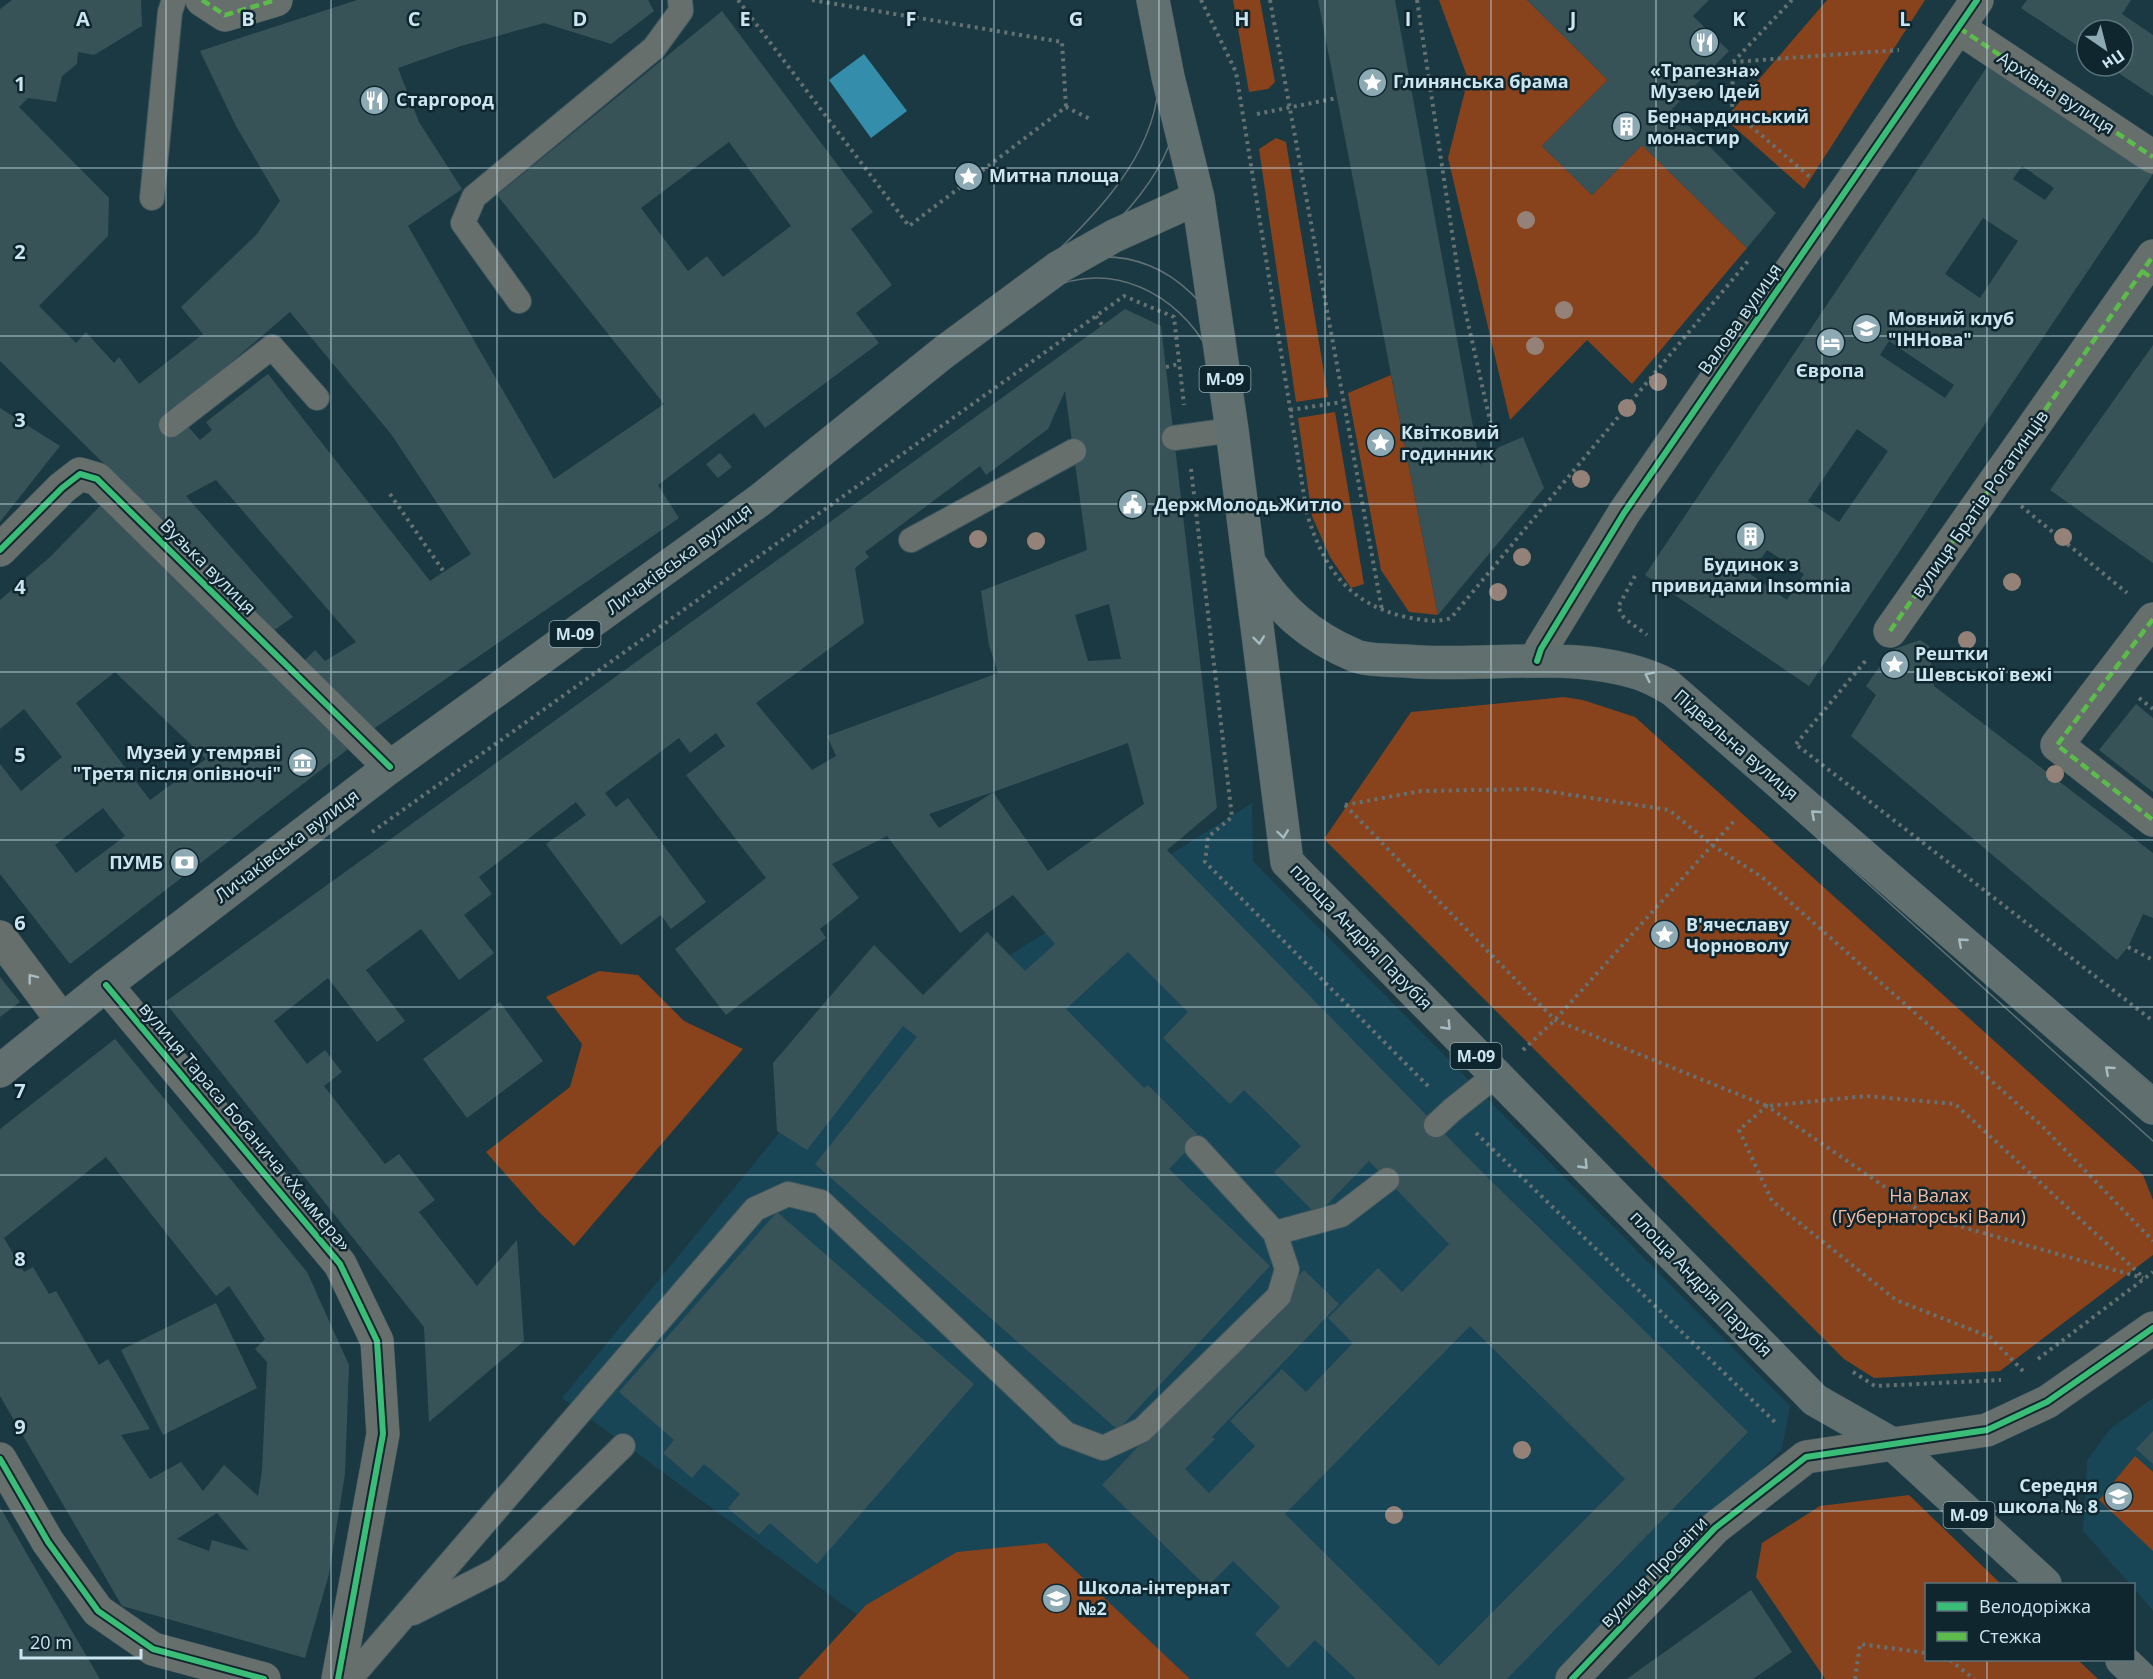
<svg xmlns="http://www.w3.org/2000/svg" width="2153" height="1679" font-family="'Open Sans',sans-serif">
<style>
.built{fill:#184656}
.green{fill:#88421c}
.water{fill:#338dab}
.building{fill:#385358;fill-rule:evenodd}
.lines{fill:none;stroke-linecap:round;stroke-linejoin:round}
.lane-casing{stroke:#3d565e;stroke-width:26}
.street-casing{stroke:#3d565e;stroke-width:34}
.primary-casing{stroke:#3d565e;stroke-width:34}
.path{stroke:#667171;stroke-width:4;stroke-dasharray:3 4.5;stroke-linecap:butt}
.lane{stroke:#666f6c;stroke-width:24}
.street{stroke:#666f6c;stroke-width:33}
.primary{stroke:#616f6e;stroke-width:33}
.tram{stroke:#607074;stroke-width:1.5}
.quiet{stroke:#5cbc4b;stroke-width:4.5;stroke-dasharray:9 4.5;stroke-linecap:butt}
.cycleway-casing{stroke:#10262e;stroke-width:10}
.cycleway{stroke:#3abd76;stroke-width:6}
.tree{fill:#948177}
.oneway{stroke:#a6bcc2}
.oneway2{stroke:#a8bcc2}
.grid{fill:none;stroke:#cbe6f0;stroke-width:1.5;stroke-opacity:0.55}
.labels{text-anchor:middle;stroke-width:5;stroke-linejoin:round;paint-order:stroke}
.shield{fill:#10262e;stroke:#93acb6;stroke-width:1.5}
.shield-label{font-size:16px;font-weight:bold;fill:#cbe6f0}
.poi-label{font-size:18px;font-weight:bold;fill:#cbe6f0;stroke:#10262e;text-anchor:start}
.street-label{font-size:18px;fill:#cbe6f0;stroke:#10262e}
.park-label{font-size:18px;fill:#f8bca2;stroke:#10262e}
.grid-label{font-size:20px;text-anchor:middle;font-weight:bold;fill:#cbe6f0;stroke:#10262e;stroke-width:5;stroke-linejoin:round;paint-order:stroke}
</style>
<rect width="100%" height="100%" fill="#1a3942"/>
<path class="built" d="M1252,803L1253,861L1790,1406L1782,1449L1562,1679H862L886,1636L562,1398L835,1065Z
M2153,1398V1611L2134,1588V1584H2130L2083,1531L2087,1461L2109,1430Z"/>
<path class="green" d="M1233,0H1260L1275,82L1268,89L1249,92Z
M1439,0H1527L1608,80L1542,146L1592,195L1642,145L1747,248L1632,384L1587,340L1510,420L1448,158L1468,79Z
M1827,0H1925L1804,189L1725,119Z
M1276,138L1286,142L1328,397L1296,402L1259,149Z
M1391,375L1438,615L1409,612L1381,570L1348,393Z
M1335,412L1364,584L1351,588L1330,557L1312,516L1298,418Z
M1564,697L1583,700L1635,717L2143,1175L2153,1200V1255L2000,1371L1874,1378L1844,1359L1324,839L1411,712Z
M599,971L638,975L684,1021L743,1049L574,1246L539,1212L486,1152L570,1087L582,1044L546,997Z
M2135,1456L2153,1472V1551L2099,1500Z
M1909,1495L2001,1584H1926V1660H2078L2098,1679H1825L1756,1577L1762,1543L1820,1506Z
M1046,1543L1190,1679H798L866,1605L957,1552Z"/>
<path class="water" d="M864,54L907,111L871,138L829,80Z"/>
<path class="building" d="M12,0H141L142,26L94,55L78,52L77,64L62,76L56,102L28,98L19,107L109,198L108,236L39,306L76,343L86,332L114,363L119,357L139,384L203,334L181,307L256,235L280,201L236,126L200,51L357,0H648L654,11L611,44L544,23L461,46L398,68L419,122L462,189L408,226L554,479L664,404L497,195L722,11L873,212L851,229L892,285L856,313L879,343L765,428L754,413L658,485L679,518L369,732L300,665L315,650L325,661L356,642L216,480L186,496L293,617L273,631L0,361V9ZM729,142L791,226L723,277L707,256L688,271L641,208ZM290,312L391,434L471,554L430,581L268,374L206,422L212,430L200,440L184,422L166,418Z
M1318,0H1395L1480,465L1499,447L1523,437L1544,488L1438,615Z
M1527,0H1709L1693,16L1729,51L1672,109L1776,213L1747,248L1642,145L1592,195L1542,146L1608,80Z
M2027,0H2131L2122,14L2153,35V96L2108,66H2123V30H2087V52L2021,8Z
M1993,58L2153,165V174L1809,686L1645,575ZM2022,166L2054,188L2045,200L2013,179ZM1983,218L2018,241L1980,298L1945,274ZM1889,341L1954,385L1945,398L1880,355ZM1857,429L1888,451L1839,522L1808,501ZM1767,550L1804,574L1787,600L1750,574Z
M1125,309L1161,326L1217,808L1167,850L1484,1174L1748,1432L1507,1679H1356L1315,1640L1288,1668L1255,1634L1280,1607L1233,1561L1207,1587L1102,1485L1304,1270L1339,1304L1212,1437L1215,1439L1185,1469L1209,1493L1255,1446L1230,1421L1282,1369L1306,1392L1353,1343L1328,1318L1378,1268L1402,1292L1449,1244L1369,1161L1317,1215L1274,1172L1301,1146L1244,1090L1230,1104L1163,1038L1188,1012L1128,952L1066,1009L1144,1088L1148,1085L1200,1137L1169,1169L1270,1266L1118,1430L815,1164L917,1037L903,1026L807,1150L777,1131L773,1063L874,945L923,995L987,932L1025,971L1055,944L1013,895L960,933L887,836L832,864L859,898L820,929L826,938L726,1015L675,949L766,878L686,775L725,746L716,733L690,753L679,738L605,793L616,807L628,798L706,902L671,929L661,915L621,945L546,844L586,815L576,802L479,877L492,894L464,915L494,953L459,980L421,929L366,970L405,1021L377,1042L328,978L274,1021L307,1064L325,1050L342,1072L324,1086L385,1164L399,1154L435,1200L419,1212L477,1286L517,1240L524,1341L429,1422L424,1327L165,1002ZM1065,391L1087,550L981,591L989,645L998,673L827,736L836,756L812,770L756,703L864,623L855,568L869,557L865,552L980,466L986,475L1048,429ZM1109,604L1121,659L1088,661L1075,615ZM1128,743L1144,804L1048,871L993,792ZM993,792L939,828L929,814ZM1470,1326L1625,1479L1439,1666L1285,1514Z
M2153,345V563L2050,490Z
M0,408L60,446L0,522Z
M720,453L732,467L718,478L706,464Z
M101,505L352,746L70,964L0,874V764L21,791L62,757L24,709L0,729V600L50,557ZM115,672L206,759L150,800L76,703ZM103,808L125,836L76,873L55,845Z
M1920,640L1929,646L1934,686L2153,853V918L2143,914L2128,947L2117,960L1851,736L1876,695L1866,686L1891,650Z
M2136,704L2153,718V792L2099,750Z
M0,977L20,1002L0,1017Z
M500,1002L543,1061L467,1118L423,1059Z
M115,1039L307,1272L349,1365L345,1474L329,1574L305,1658L122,1606L0,1396V1129ZM106,1157L216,1296L229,1286L265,1339L255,1349L267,1362L262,1471L258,1496L224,1465L203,1491L181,1462L150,1479L121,1435L150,1429L108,1359L99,1365L56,1291L49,1294L33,1267L24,1272L4,1238ZM217,1513L249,1551L212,1540L209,1551L177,1539Z
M777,1212L974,1384L817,1564L770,1523L759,1535L728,1508L740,1494L704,1464L692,1478L663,1453L674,1440L619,1392Z
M216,1303L257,1388L163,1435L121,1350Z
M2153,1431V1464L2136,1449Z
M0,1507L31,1561L100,1679H0Z
M1751,1590L1792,1652L1753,1679H1627Z"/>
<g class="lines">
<defs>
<path id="lane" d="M152,198L170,12L174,0
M519,301L463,223L474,197L654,48L681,11L680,0
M171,425L272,347L317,398
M1174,438L1232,430
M911,540L1074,451
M1436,1125L1452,1110L1496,1075
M1275,1233L1341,1215L1387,1180
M413,1613L497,1570L623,1446
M350,1679L755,1209L788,1194L821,1202L1066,1434L1103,1448L1142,1430L1279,1296L1287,1269L1275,1233L1197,1148"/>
<path id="street" d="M202,0L225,15L276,0
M1959,28L2153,157
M0,550L62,488L80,474L97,479L390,767
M2153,619L2057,745L2153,820
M1890,631L2153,256
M1537,661L1541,649L1624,513L1977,0
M0,937L62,1020
M106,985L340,1264L377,1341L383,1434L338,1679
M0,1459L48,1542L98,1611L153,1649L264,1679
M1572,1679L1715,1528L1806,1457L1987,1430L2047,1402L2153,1328"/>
<path id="primary" d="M1153,0L1168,77L1198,198L1232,430L1287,862L1815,1400L1894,1445L2045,1584
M1251,565C1279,609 1308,636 1356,656C1370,661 1391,660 1406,661C1491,669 1586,645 1666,684L2153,1108
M0,1071L106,985L390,767L760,500L944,352L1059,267L1114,236L1198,198
M2122,1660L2142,1679"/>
</defs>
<use href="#lane" class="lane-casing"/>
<use href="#street" class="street-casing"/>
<use href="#primary" class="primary-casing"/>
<path class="path" d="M738,0L909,226L1066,107L1090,119
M812,0L1062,42L1066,107
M1201,0L1236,72L1307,514C1324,569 1349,604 1406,617C1421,620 1437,623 1451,618L1748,261
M1270,0L1382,610
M1417,0L1461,292L1491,425
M1792,0L1733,62L1732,110L1810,177
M1733,62L1899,50
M1411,85L1428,82
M1257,114L1337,98
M1096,316L1102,325
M1166,367L1179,364
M1290,410L1342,402
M1191,469L1232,817L1208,837L1205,862L1430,1088
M390,494L444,572
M2021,506L2127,593
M1635,576L1618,607L1624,618L1647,635
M2139,698L2153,709
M1796,744L1867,659
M1798,746L2153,1021
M1345,805L1421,791L1533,789L1669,810L1712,845L1762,877L2041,1125L2153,1241
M1345,805L1555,1020L1767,1106L1866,1096L1955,1104L2144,1278
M372,832L1124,296L1174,317L1184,405
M2128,947L2153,960
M1523,1050L1555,1020L1734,821
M1476,1133L1778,1425
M2038,1359L2153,1272
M2023,1371L1990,1337L1896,1300L1772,1201L1739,1130L1767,1106L1930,1218L2143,1278
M1853,1372L1875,1386L2001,1380
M1950,1660L1974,1679
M1855,1679L1860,1644L1926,1653"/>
<use href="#lane" class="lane"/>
<use href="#street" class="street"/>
<use href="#primary" class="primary"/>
<path class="tram" d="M1143,0L1183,181L1202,288L1243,569C1250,580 1255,593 1264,602C1291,631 1325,652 1362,666L1604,678C1633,686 1655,696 1680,714L2153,1141
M1162,0L1177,76L1207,192L1256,538L1269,574L1285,599L1307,616L1346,638L1398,650L1541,649L1601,653L1640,660L1663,672L1779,763L2153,1085
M1040,271C1122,237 1185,266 1228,342
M1049,289C1111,259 1178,294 1208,350
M0,1056L383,761L646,571L1049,259C1096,215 1152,157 1158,89
M0,1081L111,991L423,754L659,584L1061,274C1111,230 1181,169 1178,95"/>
<path class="quiet" d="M202,0L225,15L276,0
M1959,28L2153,157
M2142,271L2153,279
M2153,619L2057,745L2153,820
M1890,631L2153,256"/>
<defs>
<path id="cycleway" d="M0,550L62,488L80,474L97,479L390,767
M1537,661L1541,649L1624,513L1977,0
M106,985L340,1264L377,1341L383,1434L338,1679
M0,1459L48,1542L98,1611L153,1649L264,1679
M1572,1679L1715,1528L1806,1457L1987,1430L2047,1402L2153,1328"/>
</defs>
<use href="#cycleway" class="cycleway-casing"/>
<use href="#cycleway" class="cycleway"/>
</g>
<g class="tree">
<circle cx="1526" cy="220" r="9"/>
<circle cx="1564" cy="310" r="9"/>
<circle cx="1535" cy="346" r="9"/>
<circle cx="1658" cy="382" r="9"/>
<circle cx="1627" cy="408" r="9"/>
<circle cx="1581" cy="479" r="9"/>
<circle cx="2063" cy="537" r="9"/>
<circle cx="978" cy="539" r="9"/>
<circle cx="1036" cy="541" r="9"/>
<circle cx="1522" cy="557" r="9"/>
<circle cx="2012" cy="582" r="9"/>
<circle cx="1498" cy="592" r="9"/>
<circle cx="1967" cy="640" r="9"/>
<circle cx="2055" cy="774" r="9"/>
<circle cx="1522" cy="1450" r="9"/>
<circle cx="1394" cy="1515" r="9"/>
</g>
<defs><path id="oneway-chevron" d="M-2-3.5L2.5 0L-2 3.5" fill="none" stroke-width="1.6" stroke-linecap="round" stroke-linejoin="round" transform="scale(1.5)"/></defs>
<g class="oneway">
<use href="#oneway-chevron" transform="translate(1259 640) rotate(83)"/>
<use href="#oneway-chevron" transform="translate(1649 676) rotate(-154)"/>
<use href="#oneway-chevron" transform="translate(1815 814) rotate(-139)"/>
<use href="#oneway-chevron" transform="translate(1283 834) rotate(82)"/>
<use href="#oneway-chevron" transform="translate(1962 942) rotate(-139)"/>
<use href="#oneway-chevron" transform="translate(1447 1026) rotate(46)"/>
<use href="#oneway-chevron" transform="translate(2109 1070) rotate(-139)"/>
<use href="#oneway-chevron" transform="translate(1584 1165) rotate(46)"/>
</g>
<use class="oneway2" href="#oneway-chevron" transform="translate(32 978) rotate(-128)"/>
<path class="grid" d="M166,0V1679M331,0V1679M497,0V1679M662,0V1679M828,0V1679M994,0V1679M1159,0V1679M1325,0V1679M1491,0V1679M1656,0V1679M1822,0V1679M1987,0V1584M0,168H2153M0,336H2153M0,504H2153M0,672H2153M0,840H2153M0,1007H2153M0,1175H2153M0,1343H2153M0,1511H2153M1987,1660V1679"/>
<defs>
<symbol id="restaurant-disc" viewBox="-11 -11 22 22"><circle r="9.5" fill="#8da9b3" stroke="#10262e"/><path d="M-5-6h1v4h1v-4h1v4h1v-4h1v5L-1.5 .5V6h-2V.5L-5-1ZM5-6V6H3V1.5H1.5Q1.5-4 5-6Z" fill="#fff"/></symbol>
<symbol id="sight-disc" viewBox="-11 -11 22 22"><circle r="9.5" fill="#8da9b3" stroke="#10262e"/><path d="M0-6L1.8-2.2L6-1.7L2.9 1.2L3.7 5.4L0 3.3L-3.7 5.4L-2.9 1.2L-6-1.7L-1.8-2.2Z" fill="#fff"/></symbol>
<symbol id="building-disc" viewBox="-11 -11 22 22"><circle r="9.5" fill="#8da9b3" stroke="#10262e"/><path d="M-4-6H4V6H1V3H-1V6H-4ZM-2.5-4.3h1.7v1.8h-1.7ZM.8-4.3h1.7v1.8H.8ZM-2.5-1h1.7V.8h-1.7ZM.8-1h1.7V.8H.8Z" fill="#fff"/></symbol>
<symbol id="school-disc" viewBox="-11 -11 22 22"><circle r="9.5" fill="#8da9b3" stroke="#10262e"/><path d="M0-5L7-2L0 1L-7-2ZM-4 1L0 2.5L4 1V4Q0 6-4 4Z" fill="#fff"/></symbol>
<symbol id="hotel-disc" viewBox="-11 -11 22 22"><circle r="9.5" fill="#8da9b3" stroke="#10262e"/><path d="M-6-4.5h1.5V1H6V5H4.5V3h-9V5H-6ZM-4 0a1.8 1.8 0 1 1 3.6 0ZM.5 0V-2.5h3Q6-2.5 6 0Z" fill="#fff"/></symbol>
<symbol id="civic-disc" viewBox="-11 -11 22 22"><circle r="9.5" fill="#8da9b3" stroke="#10262e"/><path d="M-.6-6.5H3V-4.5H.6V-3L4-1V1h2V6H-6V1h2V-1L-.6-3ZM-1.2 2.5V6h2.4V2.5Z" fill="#fff"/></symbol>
<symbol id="museum-disc" viewBox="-11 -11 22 22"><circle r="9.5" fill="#8da9b3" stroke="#10262e"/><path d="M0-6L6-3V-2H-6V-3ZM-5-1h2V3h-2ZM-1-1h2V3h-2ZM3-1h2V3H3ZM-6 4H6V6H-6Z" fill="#fff"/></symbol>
<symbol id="bank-disc" viewBox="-11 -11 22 22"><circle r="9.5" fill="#8da9b3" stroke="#10262e"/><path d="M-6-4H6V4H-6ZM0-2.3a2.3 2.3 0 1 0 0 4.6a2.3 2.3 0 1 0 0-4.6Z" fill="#fff"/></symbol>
</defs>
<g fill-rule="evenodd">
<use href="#restaurant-disc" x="1688" y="26" width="33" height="33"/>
<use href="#sight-disc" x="1356" y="66" width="33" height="33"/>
<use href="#restaurant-disc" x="358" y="84" width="33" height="33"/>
<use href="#building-disc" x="1610" y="110" width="33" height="33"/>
<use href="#sight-disc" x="952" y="160" width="33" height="33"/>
<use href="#school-disc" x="1850" y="312" width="33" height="33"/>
<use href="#hotel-disc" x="1814" y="326" width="33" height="33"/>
<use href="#sight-disc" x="1364" y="426" width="33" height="33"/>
<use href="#civic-disc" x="1116" y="488" width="33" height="33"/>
<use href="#building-disc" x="1734" y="520" width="33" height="33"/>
<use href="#sight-disc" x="1878" y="648" width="33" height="33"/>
<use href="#museum-disc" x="286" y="746" width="33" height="33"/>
<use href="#bank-disc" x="168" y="846" width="33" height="33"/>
<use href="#sight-disc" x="1648" y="918" width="33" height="33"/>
<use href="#school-disc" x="2102" y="1480" width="33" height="33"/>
<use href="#school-disc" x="1040" y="1582" width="33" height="33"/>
</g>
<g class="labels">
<g class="shield">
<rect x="1199.5" y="366" width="51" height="26" rx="4.5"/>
<rect x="549.5" y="621" width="51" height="26" rx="4.5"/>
<rect x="1450.5" y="1043" width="51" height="26" rx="4.5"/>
<rect x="1943.5" y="1502" width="51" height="26" rx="4.5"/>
</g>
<g class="shield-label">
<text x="1225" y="385">М-09</text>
<text x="575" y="640">М-09</text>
<text x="1476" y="1062">М-09</text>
<text x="1969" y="1521">М-09</text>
</g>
<g class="poi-label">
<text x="1705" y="77" text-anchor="middle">«Трапезна»<tspan x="1705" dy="21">Музею Ідей</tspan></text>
<text x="1393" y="88">Глинянська брама</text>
<text x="396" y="106">Старгород</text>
<text x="1647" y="123">Бернардинський<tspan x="1647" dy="21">монастир</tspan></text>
<text x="989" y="182">Митна площа</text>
<text x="1888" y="325">Мовний клуб<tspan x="1888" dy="21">"ІННова"</tspan></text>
<text x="1830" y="377" text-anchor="middle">Європа</text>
<text x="1401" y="439">Квітковий<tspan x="1401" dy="21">годинник</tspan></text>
<text x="1154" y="511">ДержМолодьЖитло</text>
<text x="1751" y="571" text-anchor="middle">Будинок з<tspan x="1751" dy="21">привидами Insomnia</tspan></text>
<text x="1915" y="660">Рештки<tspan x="1915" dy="21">Шевської вежі</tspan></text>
<text x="281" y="759" text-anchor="end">Музей у темряві<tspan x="281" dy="21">"Третя після опівночі"</tspan></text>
<text x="163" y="869" text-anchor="end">ПУМБ</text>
<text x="1686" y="931">В'ячеславу<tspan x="1686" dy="21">Чорноволу</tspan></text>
<text x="2098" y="1492" text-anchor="end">Середня<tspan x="2098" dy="21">школа № 8</tspan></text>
<text x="1078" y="1594">Школа-інтернат<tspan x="1078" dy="21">№2</tspan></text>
</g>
<g class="street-label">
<text transform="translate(2056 93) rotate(33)" y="6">Архівна вулиця</text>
<text transform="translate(1740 319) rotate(-55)" y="6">Валова вулиця</text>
<text transform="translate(1980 504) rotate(-55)" y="6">вулиця Братів Рогатинців</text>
<text transform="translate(679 559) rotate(-36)" y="6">Личаківська вулиця</text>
<text transform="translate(208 567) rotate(45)" y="6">Вузька вулиця</text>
<text transform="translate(1736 745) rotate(41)" y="6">Підвальна вулиця</text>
<text transform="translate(287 846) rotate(-37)" y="6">Личаківська вулиця</text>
<text transform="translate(1361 937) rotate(46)" y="6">площа Андрія Парубія</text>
<text transform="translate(245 1127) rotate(50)" y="6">вулиця Тараса Бобанича «Хаммера»</text>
<text transform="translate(1701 1284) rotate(46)" y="6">площа Андрія Парубія</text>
<text transform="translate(1654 1572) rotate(-46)" y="6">вулиця Просвіти</text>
</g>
<g class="park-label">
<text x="1929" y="1202">На Валах<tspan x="1929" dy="21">(Губернаторські Вали)</tspan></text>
</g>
</g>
<g class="grid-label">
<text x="83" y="26">A</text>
<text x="248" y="26">B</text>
<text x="414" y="26">C</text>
<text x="580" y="26">D</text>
<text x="745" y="26">E</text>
<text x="911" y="26">F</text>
<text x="1076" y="26">G</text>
<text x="1242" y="26">H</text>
<text x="1408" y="26">I</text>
<text x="1573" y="26">J</text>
<text x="1739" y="26">K</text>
<text x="1905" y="26">L</text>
<text x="20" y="91">1</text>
<text x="20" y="259">2</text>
<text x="20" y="427">3</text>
<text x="20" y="594">4</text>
<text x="20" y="762">5</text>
<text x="20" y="930">6</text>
<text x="20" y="1098">7</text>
<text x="20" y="1266">8</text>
<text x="20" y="1434">9</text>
</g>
<rect x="1925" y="1583" width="210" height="78" fill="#10262e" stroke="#5b737c" stroke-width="1.5"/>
<rect x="1937" y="1602" width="30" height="9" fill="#3abd76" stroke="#5b737c" stroke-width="1.5"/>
<text x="1979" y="1613" font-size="18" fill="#cbe6f0">Велодоріжка</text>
<rect x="1937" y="1632" width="30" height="9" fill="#5cbc4b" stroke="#5b737c" stroke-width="1.5"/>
<text x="1979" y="1643" font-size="18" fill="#cbe6f0">Стежка</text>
<g transform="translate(2105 48) rotate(145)"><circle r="28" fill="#10262e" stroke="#5b737c" stroke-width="1.5"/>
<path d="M0-4.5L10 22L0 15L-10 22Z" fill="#8da9b3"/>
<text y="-9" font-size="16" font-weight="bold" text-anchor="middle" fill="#cbe6f0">Пн</text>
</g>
<path d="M21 1649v9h120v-9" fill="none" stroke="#cbe6f0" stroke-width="3"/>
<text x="30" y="1649" font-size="18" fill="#cbe6f0" stroke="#10262e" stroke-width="4.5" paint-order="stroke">20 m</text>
</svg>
